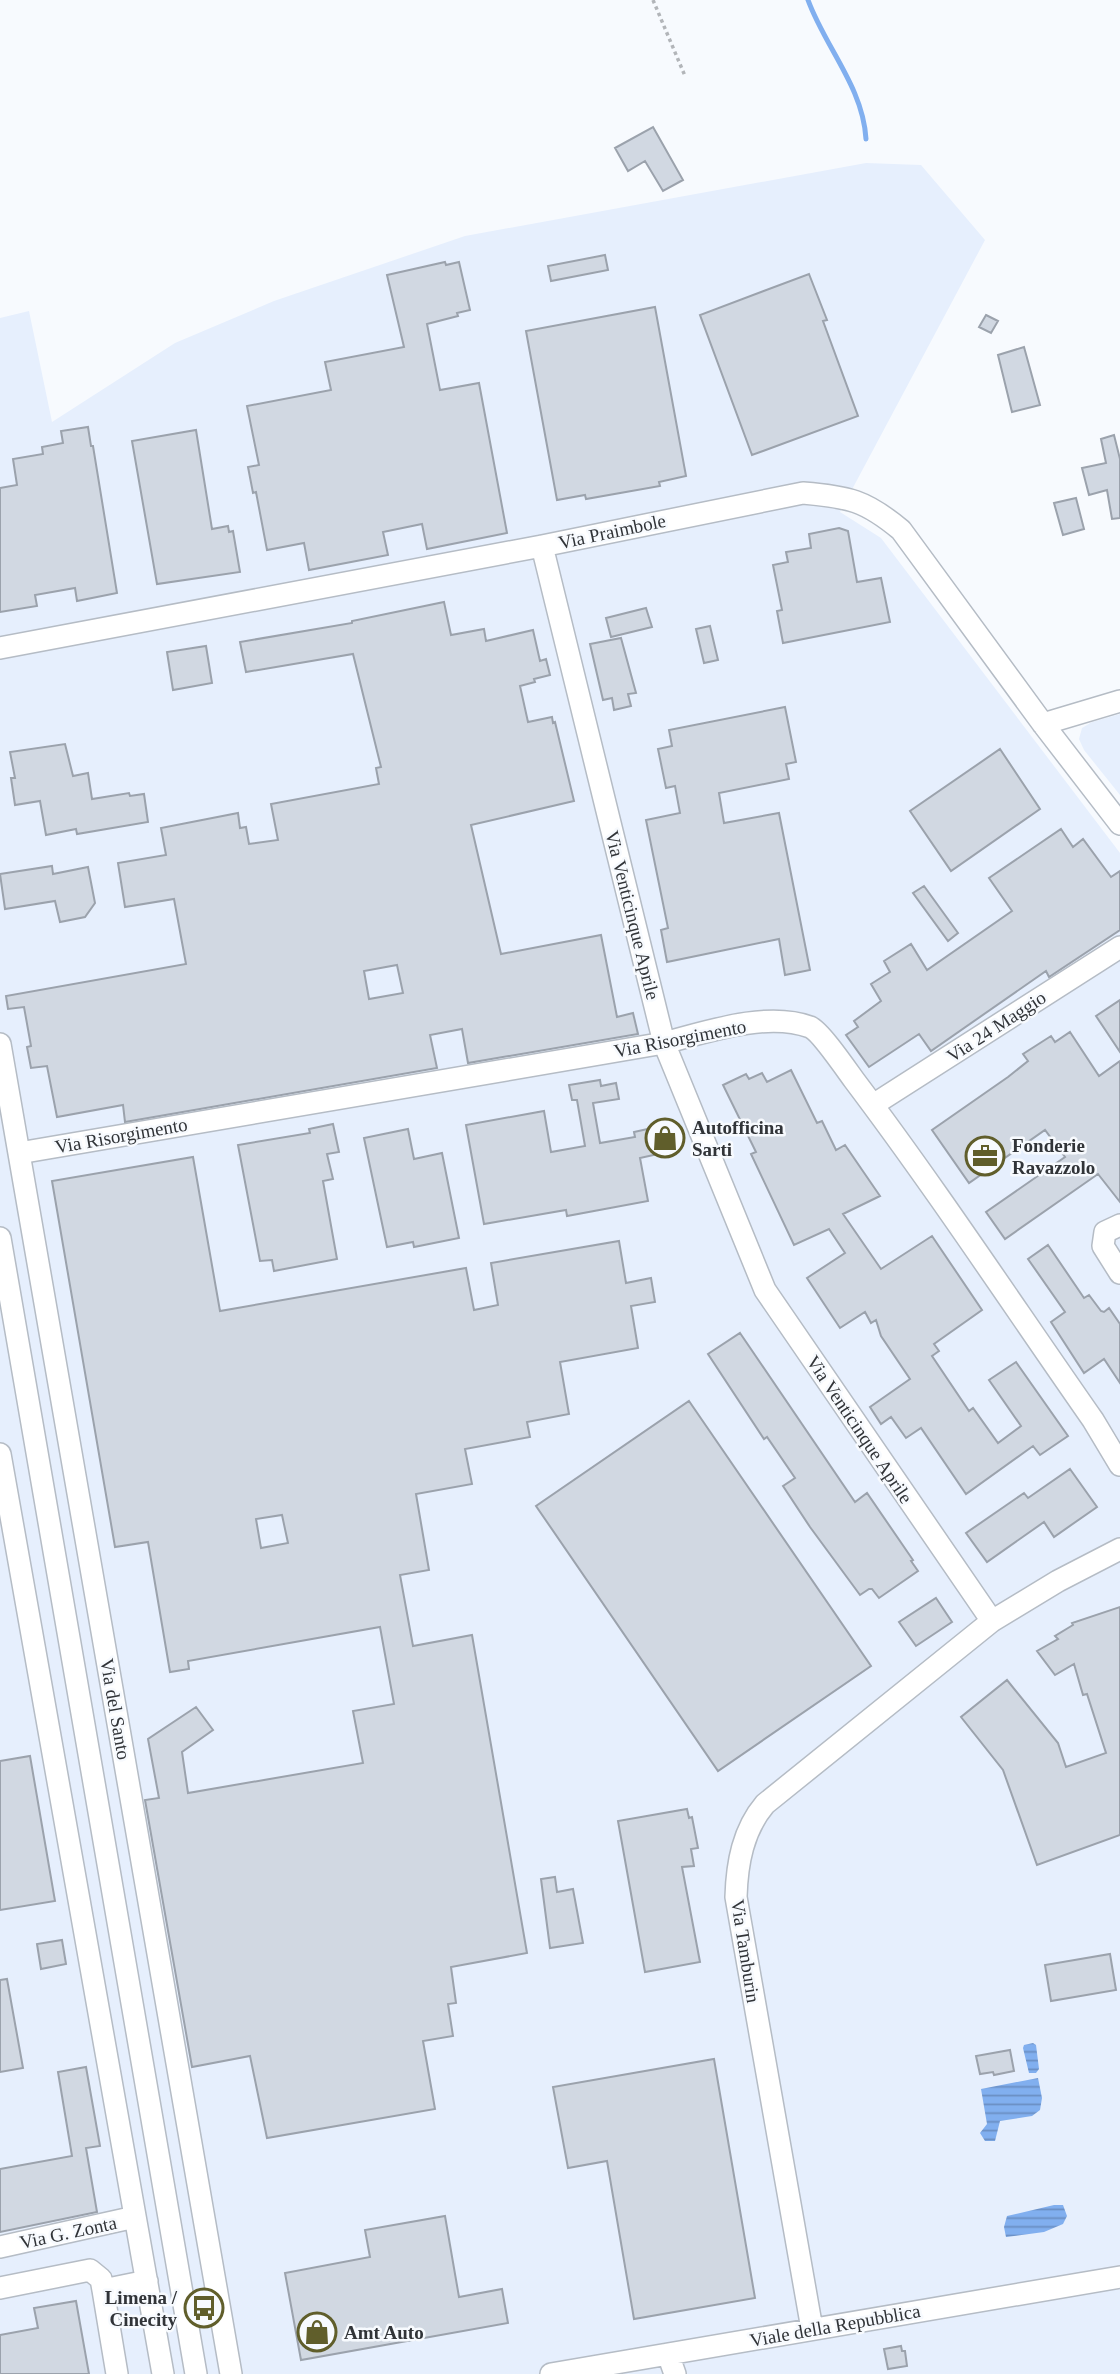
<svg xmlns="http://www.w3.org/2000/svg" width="1120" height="2374" font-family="'Times New Roman',serif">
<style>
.built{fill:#e6effd}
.water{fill:url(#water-rules)}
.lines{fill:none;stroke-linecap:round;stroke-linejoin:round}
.stream{stroke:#81afef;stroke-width:5}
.building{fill:#d1d8e2;stroke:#9ba2ac;stroke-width:2;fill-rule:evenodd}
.minor-casing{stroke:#b5bcc5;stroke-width:24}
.path{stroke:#b2b5b9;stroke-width:3.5;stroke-dasharray:3.5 3.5;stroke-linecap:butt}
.minor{stroke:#fff;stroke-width:21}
.labels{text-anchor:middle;stroke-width:5;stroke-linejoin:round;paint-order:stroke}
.street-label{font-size:19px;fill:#313438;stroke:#f7fafe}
.poi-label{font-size:19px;font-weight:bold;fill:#313438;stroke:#f7fafe;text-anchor:start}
</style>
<defs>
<pattern id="water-rules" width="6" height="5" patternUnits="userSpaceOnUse" patternTransform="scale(1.75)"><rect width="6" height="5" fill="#81afef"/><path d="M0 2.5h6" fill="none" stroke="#6a8fc3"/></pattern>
</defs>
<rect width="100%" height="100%" fill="#f7fafe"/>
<path class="built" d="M866,163L921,165L985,240L840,512L881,538L1120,853V2374H0V318L29,311L52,422L175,343L274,301L465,236Z
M1120,714V795L1084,750L1079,739L1082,728L1092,722Z"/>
<path class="water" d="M1033,2043L1036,2045L1039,2069L1036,2073H1029L1023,2048L1024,2045Z
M1038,2078L1042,2098L1040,2110L1032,2116L1000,2121L995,2141H985L980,2133L987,2124L981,2089Z
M1054,2205H1063L1067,2216L1063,2224L1044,2232L1006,2237L1004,2227L1007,2216Z"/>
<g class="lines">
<path class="stream" d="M808,0C825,47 863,87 866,139"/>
</g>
<path class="building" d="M653,127L683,180L663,191L645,161L628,171L615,148Z
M605,255L608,270L551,281L548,266Z
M445,262L446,265L459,262L470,310L457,313L458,316L427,324L440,390L479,383L507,533L427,549L422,524L383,532L388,555L309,570L304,543L267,550L256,492L253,493L248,467L259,465L247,406L331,390L325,362L404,347L387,275Z
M809,274L827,320L823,321L858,416L752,455L700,315Z
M655,307L686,476L659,482L660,486L586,499L585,495L557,500L526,331Z
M986,315L998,321L991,333L979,327Z
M1024,347L1040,405L1012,412L998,355Z
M88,427L91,446H93L117,593L77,601L75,588L35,595L37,606L0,612V488L17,485L13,459L43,454L42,447L63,443L61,431Z
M196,430L212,529L228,526L229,532L233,531L240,572L157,584L132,441Z
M1114,435L1120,459V518L1112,519L1107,490L1089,495L1082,468L1106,463L1101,439Z
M1076,498L1084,529L1063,535L1054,503Z
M839,528L848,531L857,582L881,578L890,622L783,643L777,611L782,610L773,565L788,562L786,552L811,548L809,534Z
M444,602L451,635L484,629L486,641L533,630L540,661L546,659L550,675L534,679L535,682L520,686L528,722L552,717L553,723L555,722L574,801L471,825L501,954L601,935L617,1017L633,1013L638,1034L468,1063L462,1029L430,1035L437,1068L125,1122L123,1105L57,1117L47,1066L31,1068L27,1047L31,1046L24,1007L8,1009L6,996L186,964L174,899L125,907L118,863L166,855L161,828L238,813L240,828L246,827L249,844L278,840L271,804L379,784L376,768L381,767L353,654L246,672L240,642L352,623V621ZM397,965L403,993L369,999L364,971Z
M646,608L652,627L611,637L606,618Z
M710,626L718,660L704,663L696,629Z
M621,638L636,693L628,694L631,706L614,710L612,698L603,700L590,644Z
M206,646L212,683L173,690L167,652Z
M785,707L796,762L786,764L789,779L719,793L724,823L779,813L810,970L785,975L779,939L667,962L661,930L668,928L646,820L680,813L675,786L666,788L658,749L672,746L669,730Z
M65,744L73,776L88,773L92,799L129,793L130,796L144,794L148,822L77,834L76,829L46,835L40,801L15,805L11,778H15L10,752Z
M1000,749L1040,809L951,871L910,811Z
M1061,829L1073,847L1083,839L1111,877L1120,871V930L1049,977L1046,971L931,1051L919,1034L869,1067L846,1035L858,1027L854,1021L881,1001L871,984L890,972L884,961L911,944L927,970L1012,911L989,878Z
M52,866L53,874L88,867L95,903L85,917L60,922L55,901L5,909L0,874Z
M924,886L958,933L948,941L913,893Z
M1120,1000V1052L1096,1016Z
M1070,1032L1099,1076L1120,1061V1202L1098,1174L1005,1239L986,1212L1065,1157L1045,1130L969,1183L932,1130L1008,1077L1028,1061L1023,1054L1051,1036L1055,1042Z
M791,1070L817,1123L822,1121L836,1150L845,1145L880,1196L843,1214L881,1269L932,1236L982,1310L934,1344L939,1351L932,1356L969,1411L973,1408L998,1443L1021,1426L989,1380L1016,1362L1068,1436L1040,1455L1033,1446L966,1494L921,1428L906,1438L891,1417L881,1424L870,1407L910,1379L881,1336L876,1320L871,1323L865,1312L840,1328L807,1278L845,1253L829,1229L794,1245L751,1154L756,1152L723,1085L746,1074L749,1079L762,1073L767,1082Z
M600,1080L601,1086L616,1083L619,1099L593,1103L600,1143L635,1137L634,1132L652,1128L653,1136L663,1134L667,1152L640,1158L648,1201L567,1216L566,1210L484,1224L466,1125L544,1111L551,1152L585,1146L577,1100H572L569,1085Z
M333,1124L339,1152L327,1154L333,1179L323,1181L337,1259L274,1271L272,1260L260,1261L238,1145L310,1133L309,1129Z
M408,1129L414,1159L442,1153L459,1238L414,1247L413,1242L387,1247L364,1138Z
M193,1157L220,1311L466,1268L474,1310L498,1305L491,1263L619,1241L626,1283L651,1278L655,1302L631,1306L638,1348L560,1362L569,1414L527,1422L530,1437L465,1449L472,1484L416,1494L429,1570L400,1575L413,1646L472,1635L527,1953L451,1967L456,2003L448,2004L453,2036L423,2041L435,2109L267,2138L250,2056L192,2067L145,1800L159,1798L148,1739L196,1707L213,1730L182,1752L188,1793L363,1763L353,1711L394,1704L380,1627L188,1661L189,1669L170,1672L148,1542L115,1547L52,1181ZM282,1515L288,1543L261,1548L256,1519Z
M1048,1245L1084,1298L1089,1295L1101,1311L1104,1312L1109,1308L1120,1324V1383L1104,1359L1084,1373L1051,1322L1065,1312L1028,1259Z
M740,1333L855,1502L867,1493L913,1560L911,1561L918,1571L879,1598L872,1589H869L860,1595L810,1527L783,1486L795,1478L767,1437L764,1439L708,1354Z
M689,1401L871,1666L718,1771L536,1506Z
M1070,1469L1097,1507L1054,1537L1044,1522L987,1562L966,1533L1024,1493L1028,1498Z
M936,1598L952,1622L916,1646L899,1622Z
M1120,1607V1835L1037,1865L1003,1770L961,1717L1007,1680L1058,1743L1066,1767L1106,1753L1087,1694L1083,1695L1074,1664L1055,1675L1037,1651L1058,1639L1055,1636L1073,1625L1072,1623Z
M30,1756L55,1901L0,1910V1761Z
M687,1809L689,1818L692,1817L698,1848L691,1849L694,1866L682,1867L700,1962L645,1972L618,1821Z
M555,1877L557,1892L573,1889L583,1943L550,1948L541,1879Z
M62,1940L66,1964L41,1969L37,1944Z
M1110,1954L1116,1990L1051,2001L1045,1965Z
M7,1979L23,2068L0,2072V1980Z
M1010,2050L1014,2071L994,2075L993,2072L980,2074L976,2056Z
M714,2059L755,2298L634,2319L607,2161L568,2168L553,2087Z
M86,2067L100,2146L86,2148L97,2212L0,2232V2169L72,2156L58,2072Z
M445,2216L459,2297L502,2289L508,2323L301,2360L285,2273L370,2257L365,2230Z
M76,2301L89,2374H0V2335L38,2328L34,2308Z
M901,2346L902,2351H905L907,2366L888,2369L884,2349Z"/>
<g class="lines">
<defs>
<path id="minor" d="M542,546L664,1043L765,1290L992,1621
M0,648L542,546L803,493C849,497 865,500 901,530L1043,724L1120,824
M1043,724L1120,701
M0,1044L231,2374
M873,1105L1120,947
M19,1153L664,1043C706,1032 767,1011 810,1027C820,1031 846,1069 854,1080C937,1190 1014,1307 1093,1420L1120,1465
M1120,1225L1105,1232L1103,1246L1120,1273
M0,1238L196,2374
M0,1454L163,2374
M0,2247L135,2217
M0,2288L90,2270L101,2279L103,2290
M812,2329L736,1897C737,1863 743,1830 765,1804L992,1621L1058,1581L1120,1549
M668,2354L675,2374
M117,2374L103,2290L147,2281
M551,2374L1120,2277"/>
</defs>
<use href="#minor" class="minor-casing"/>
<path class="path" d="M653,0L685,76"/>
<use href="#minor" class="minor"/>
</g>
<defs>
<symbol id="shop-ring" viewBox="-11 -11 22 22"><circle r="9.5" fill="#f7fafe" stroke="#605e2b" stroke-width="1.5"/><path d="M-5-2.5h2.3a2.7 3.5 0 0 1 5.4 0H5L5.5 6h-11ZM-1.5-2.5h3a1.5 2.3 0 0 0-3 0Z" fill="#605e2b"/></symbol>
<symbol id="office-ring" viewBox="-11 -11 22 22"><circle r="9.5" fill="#f7fafe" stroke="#605e2b" stroke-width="1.5"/><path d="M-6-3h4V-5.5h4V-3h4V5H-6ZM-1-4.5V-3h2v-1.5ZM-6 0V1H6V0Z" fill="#605e2b"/></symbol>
<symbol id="bus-ring" viewBox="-11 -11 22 22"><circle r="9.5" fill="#f7fafe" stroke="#605e2b" stroke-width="1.5"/><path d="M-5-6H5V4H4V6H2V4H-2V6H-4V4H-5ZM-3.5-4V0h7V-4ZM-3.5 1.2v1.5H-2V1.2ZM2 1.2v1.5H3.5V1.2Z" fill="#605e2b"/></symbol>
</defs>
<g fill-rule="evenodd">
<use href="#shop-ring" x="643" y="1116" width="44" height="44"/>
<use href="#office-ring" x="963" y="1134" width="44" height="44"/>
<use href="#bus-ring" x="182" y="2286" width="44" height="44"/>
<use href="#shop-ring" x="295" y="2310" width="44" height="44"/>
</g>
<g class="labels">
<g class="street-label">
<text transform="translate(612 531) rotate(-12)" y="7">Via Praimbole</text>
<text transform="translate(633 915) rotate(76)" y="7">Via Venticinque Aprile</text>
<text transform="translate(996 1026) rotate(-33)" y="7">Via 24 Maggio</text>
<text transform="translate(680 1038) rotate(-11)" y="7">Via Risorgimento</text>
<text transform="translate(121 1135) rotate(-10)" y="7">Via Risorgimento</text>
<text transform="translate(860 1429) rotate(56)" y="7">Via Venticinque Aprile</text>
<text transform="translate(116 1709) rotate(80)" y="7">Via del Santo</text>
<text transform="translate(746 1951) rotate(81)" y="7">Via Tamburin</text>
<text transform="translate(68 2232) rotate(-12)" y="7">Via G. Zonta</text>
<text transform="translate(835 2325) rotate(-10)" y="7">Viale della Repubblica</text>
</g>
<g class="poi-label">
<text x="692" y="1134">Autofficina<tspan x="692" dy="22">Sarti</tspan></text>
<text x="1012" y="1152">Fonderie<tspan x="1012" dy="22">Ravazzolo</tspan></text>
<text x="177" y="2304" text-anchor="end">Limena /<tspan x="177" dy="22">Cinecity</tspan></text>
<text x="344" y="2339">Amt Auto</text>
</g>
</g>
</svg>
